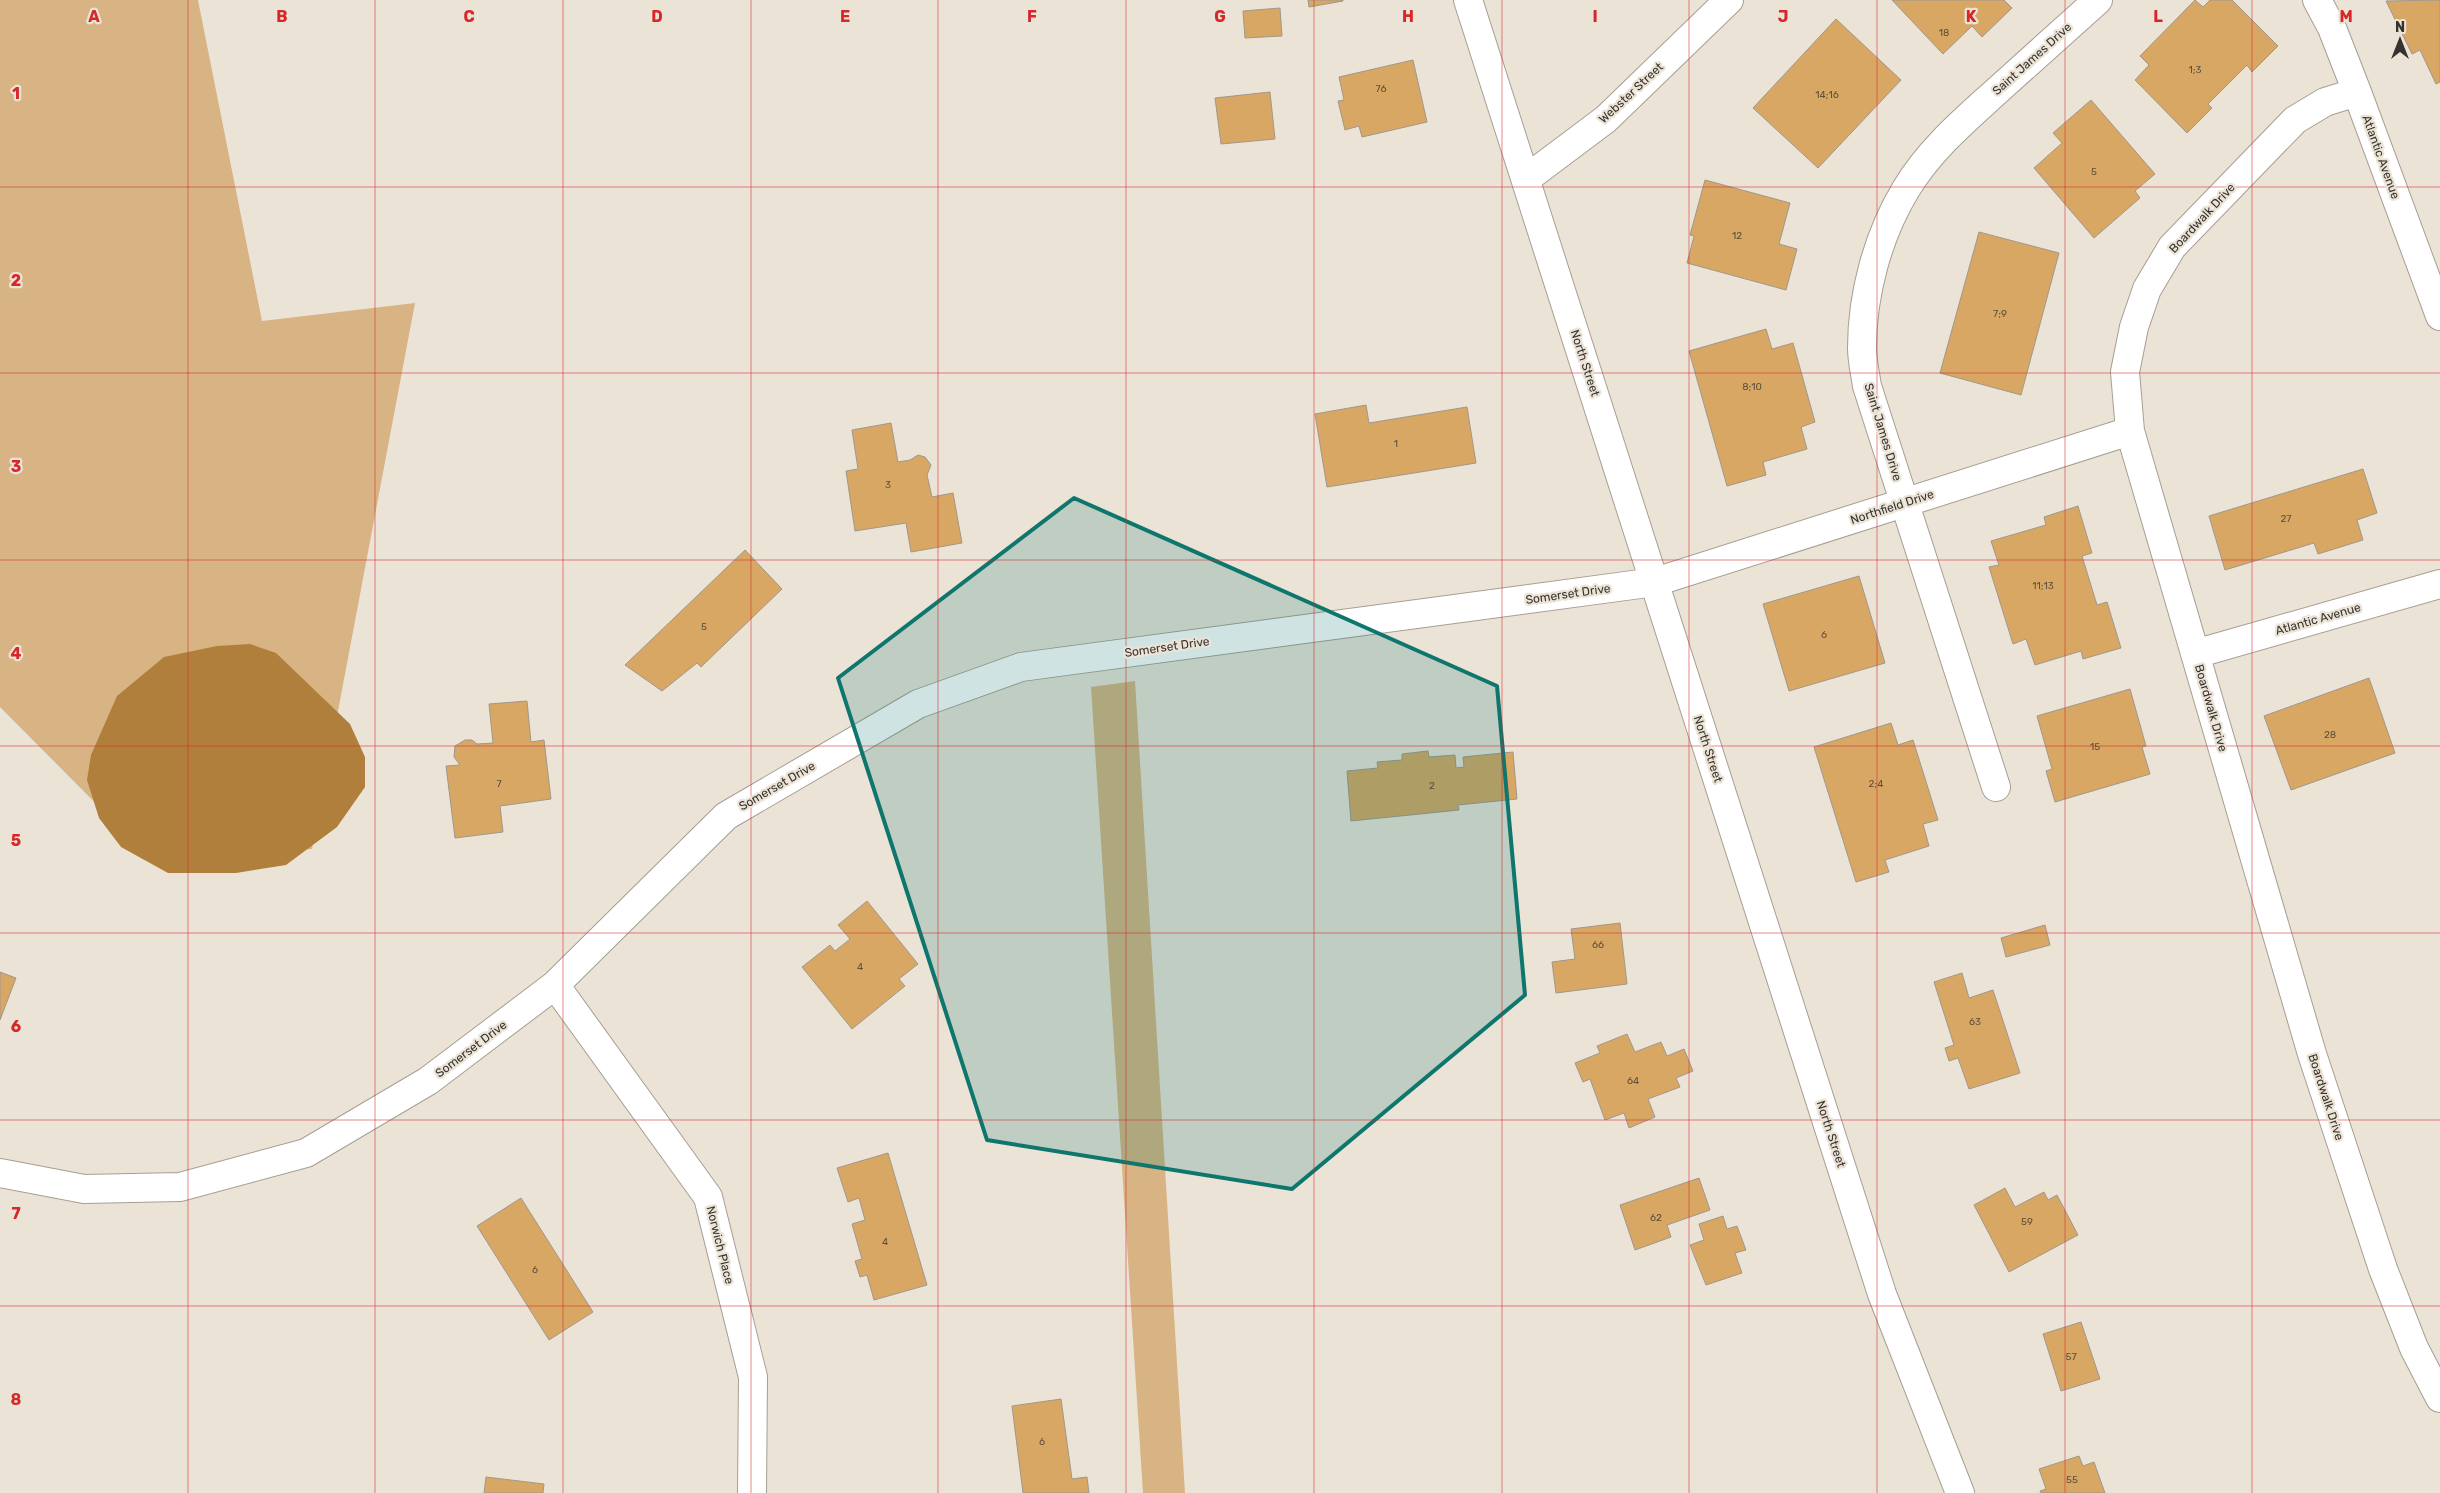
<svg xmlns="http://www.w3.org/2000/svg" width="2440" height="1493" font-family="Rubik,sans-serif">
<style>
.green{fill:#d8b484}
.water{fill:#af7f3b}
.building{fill:#d8a764;stroke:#a0978c}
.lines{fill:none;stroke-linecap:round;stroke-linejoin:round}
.minor-casing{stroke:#a79e92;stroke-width:30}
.secondary-casing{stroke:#a79e92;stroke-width:30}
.minor{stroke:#fff;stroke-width:28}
.secondary{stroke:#fff;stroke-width:28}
.marked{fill:#0f766e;fill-opacity:0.2;stroke:#0f766e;stroke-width:4;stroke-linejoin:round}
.grid{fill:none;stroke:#d62828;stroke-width:1;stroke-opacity:0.55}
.labels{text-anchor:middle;stroke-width:4.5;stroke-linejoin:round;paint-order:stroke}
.number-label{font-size:10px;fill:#5e4f3c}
.street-label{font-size:12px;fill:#36322e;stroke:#ece3d7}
.grid-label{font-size:16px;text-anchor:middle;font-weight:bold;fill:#d62828;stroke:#ece3d7;stroke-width:4.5;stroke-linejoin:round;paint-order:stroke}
</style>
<rect width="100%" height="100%" fill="#ece3d7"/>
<path class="green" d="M0,0H198L262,321L415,303L312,849L150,858L0,707Z
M1135,681L1185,1493H1143L1091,687Z"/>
<path class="water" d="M250,644L276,653L350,724L365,757V787L337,827L286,865L236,873H168L121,847L99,818L87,780L91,755L117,696L164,657L217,646Z"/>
<path class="building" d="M1308,0H1343V1L1309,7Z
M1892,0H2004L2012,8L1982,37L1972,26L1943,54Z
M2195,0L2203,7L2210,0H2232L2278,46L2252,72L2247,65L2208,104L2212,108L2187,133L2135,80L2149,65L2140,56Z
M2440,0V82L2436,84L2420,50L2412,54L2386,1Z
M1280,8L1282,36L1245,38L1243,11Z
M1836,19L1901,80L1818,168L1753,108Z
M1413,60L1427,122L1362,137L1359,126L1345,130L1338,101L1344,100L1339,77Z
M1270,92L1275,139L1221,144L1215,98Z
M2091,100L2155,174L2135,191L2140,198L2094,238L2034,168L2062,143L2053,133Z
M1705,180L1790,203L1779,244L1797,249L1786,290L1687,263L1694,236L1690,235Z
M1979,232L2059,253L2021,395L1940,373Z
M1766,329L1772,349L1793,343L1815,422L1801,427L1807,449L1763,462L1766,475L1727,486L1689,351Z
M1366,405L1369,423L1467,407L1476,463L1327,487L1315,414Z
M891,423L898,462L910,460L918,455L925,457L931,465L927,475L932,497L953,493L962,543L911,552L906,523L855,531L846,471L858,469L852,430Z
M2363,469L2377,513L2357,520L2363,540L2318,554L2314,543L2225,570L2209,516Z
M2078,506L2092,553L2082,556L2097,605L2107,602L2121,648L2083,659L2081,651L2035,665L2026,639L2013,644L1989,567L1999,565L1991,541L2046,525L2044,517Z
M745,550L782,589L701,667L697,663L662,691L625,665Z
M1859,576L1885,663L1789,691L1763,604Z
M2369,678L2395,753L2291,790L2264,716Z
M2130,689L2146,746L2142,747L2150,774L2055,802L2046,771L2052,769L2037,716Z
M527,701L531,742L544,740L551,799L500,806L503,832L455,838L446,766L460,765L454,757L455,746L465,740H472L477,744L493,743L489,704Z
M1891,723L1898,745L1913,740L1938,820L1923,824L1929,846L1885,860L1889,872L1856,882L1814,747Z
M1428,751L1429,757L1455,755L1456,768L1464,767L1463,757L1513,752L1517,799L1458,805L1459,810L1351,821L1347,771L1378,768L1377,762L1402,760V754Z
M867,901L918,964L899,979L905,986L852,1029L802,967L830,945L835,951L850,939L838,925Z
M1620,923L1627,984L1556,993L1552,962L1575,959L1571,929Z
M2045,925L2050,945L2006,957L2001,938Z
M0,972L16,978L0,1020Z
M1962,973L1969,998L1993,990L2020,1073L1969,1089L1958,1058L1949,1061L1945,1048L1954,1045L1934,982Z
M1627,1034L1635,1052L1661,1042L1667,1056L1684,1049L1693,1071L1676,1078L1680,1087L1648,1099L1655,1117L1629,1128L1624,1113L1605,1120L1590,1079L1583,1082L1575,1063L1600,1053L1597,1046Z
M888,1153L927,1285L874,1300L867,1275L860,1277L855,1261L862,1259L852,1224L865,1220L859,1198L848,1202L837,1168Z
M1699,1178L1710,1210L1667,1225L1671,1237L1635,1250L1620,1205Z
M2005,1188L2015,1207L2044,1192L2048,1200L2057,1195L2078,1235L2009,1272L1974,1205Z
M521,1198L593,1312L549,1340L477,1226Z
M1723,1216L1727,1229L1737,1226L1746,1250L1735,1253L1742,1273L1706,1285L1690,1245L1704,1240L1699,1224Z
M2081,1322L2100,1379L2061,1391L2043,1334Z
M1061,1399L1072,1479L1087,1477L1089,1493H1023L1012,1406Z
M2079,1456L2083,1466L2094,1462L2105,1493H2041L2040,1491L2046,1489L2039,1469Z
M486,1477L544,1484L543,1493H484Z"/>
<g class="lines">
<defs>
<path id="minor" d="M2317,0L2332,28L2357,92L2440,316
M2357,92L2325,102L2295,120L2172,247L2147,289L2134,327L2125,372L2130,431L2312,1054L2383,1269L2414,1348L2440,1398
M1526,179L1606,119L1729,0
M2195,654L2440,584
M1996,787L1867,386C1865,373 1862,360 1862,348C1862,294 1878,235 1906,189C1930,149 1965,120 1999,89C2032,59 2065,30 2098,0
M555,985L708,1197L753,1377L752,1493
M0,1173L84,1189L180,1187L306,1153L428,1081L555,985L726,816L918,704L1021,667L1655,582L2130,431"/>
<path id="secondary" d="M1468,0L1882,1294L1960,1493"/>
</defs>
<use href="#minor" class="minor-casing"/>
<use href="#secondary" class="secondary-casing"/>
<use href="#minor" class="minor"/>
<use href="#secondary" class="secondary"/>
</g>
<path class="marked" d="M1074,498L1497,686L1525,995L1292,1189L987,1140L838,678Z"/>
<path class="grid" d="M188,0V1493M375,0V1493M563,0V1493M751,0V1493M938,0V1493M1126,0V1493M1314,0V1493M1502,0V1493M1689,0V1493M1877,0V1493M2065,0V1493M2252,0V1493M0,187H2440M0,373H2440M0,560H2440M0,746H2440M0,933H2440M0,1120H2440M0,1306H2440"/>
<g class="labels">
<g class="number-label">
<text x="1944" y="36">18</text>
<text x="2195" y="73">1;3</text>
<text x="1381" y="92">76</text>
<text x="1827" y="98">14;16</text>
<text x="2094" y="175">5</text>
<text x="1737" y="239">12</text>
<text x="2000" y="317">7;9</text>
<text x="1752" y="390">8;10</text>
<text x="1396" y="447">1</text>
<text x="888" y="488">3</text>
<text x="2286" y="522">27</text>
<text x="2043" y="589">11;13</text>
<text x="704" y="630">5</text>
<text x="1824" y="638">6</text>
<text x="2330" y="738">28</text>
<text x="2095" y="750">15</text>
<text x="499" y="787">7</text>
<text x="1876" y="787">2;4</text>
<text x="1432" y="789">2</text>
<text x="1598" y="948">66</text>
<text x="860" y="970">4</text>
<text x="1975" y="1025">63</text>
<text x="1633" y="1084">64</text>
<text x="1656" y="1221">62</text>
<text x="2027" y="1225">59</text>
<text x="885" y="1245">4</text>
<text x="535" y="1273">6</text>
<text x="2071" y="1360">57</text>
<text x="1042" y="1445">6</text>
<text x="2072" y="1483">55</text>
</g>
<g class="street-label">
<text transform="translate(2032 59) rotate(-42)" y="4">Saint James Drive</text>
<text transform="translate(1631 93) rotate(-43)" y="4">Webster Street</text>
<text transform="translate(2381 157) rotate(70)" y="4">Atlantic Avenue</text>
<text transform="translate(2202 218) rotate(-47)" y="4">Boardwalk Drive</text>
<text transform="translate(1585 363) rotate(72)" y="4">North Street</text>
<text transform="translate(1883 432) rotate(73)" y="4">Saint James Drive</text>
<text transform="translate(1892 507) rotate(-18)" y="4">Northfield Drive</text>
<text transform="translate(1568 594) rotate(-8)" y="4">Somerset Drive</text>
<text transform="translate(2318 619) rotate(-16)" y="4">Atlantic Avenue</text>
<text transform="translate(1167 647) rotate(-8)" y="4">Somerset Drive</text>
<text transform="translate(2211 708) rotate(74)" y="4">Boardwalk Drive</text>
<text transform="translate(1708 749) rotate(72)" y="4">North Street</text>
<text transform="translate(777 786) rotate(-30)" y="4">Somerset Drive</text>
<text transform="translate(471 1049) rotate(-37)" y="4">Somerset Drive</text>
<text transform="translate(2326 1097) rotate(72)" y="4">Boardwalk Drive</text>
<text transform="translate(1831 1134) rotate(72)" y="4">North Street</text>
<text transform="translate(720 1245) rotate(76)" y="4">Norwich Place</text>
</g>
</g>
<g class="grid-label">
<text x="94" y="22">A</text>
<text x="282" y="22">B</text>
<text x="469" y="22">C</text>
<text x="657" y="22">D</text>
<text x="845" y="22">E</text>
<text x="1032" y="22">F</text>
<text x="1220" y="22">G</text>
<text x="1408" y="22">H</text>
<text x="1595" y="22">I</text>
<text x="1783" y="22">J</text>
<text x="1971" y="22">K</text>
<text x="2158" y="22">L</text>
<text x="2346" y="22">M</text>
<text x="16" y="99">1</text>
<text x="16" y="286">2</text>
<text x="16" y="472">3</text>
<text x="16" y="659">4</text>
<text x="16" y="846">5</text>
<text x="16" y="1032">6</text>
<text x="16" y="1219">7</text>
<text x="16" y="1405">8</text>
</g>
<g transform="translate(2400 40)" stroke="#ece3d7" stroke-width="4" paint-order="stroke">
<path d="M0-4L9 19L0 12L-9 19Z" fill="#36322e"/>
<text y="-8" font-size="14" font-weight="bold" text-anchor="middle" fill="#36322e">N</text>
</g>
</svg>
